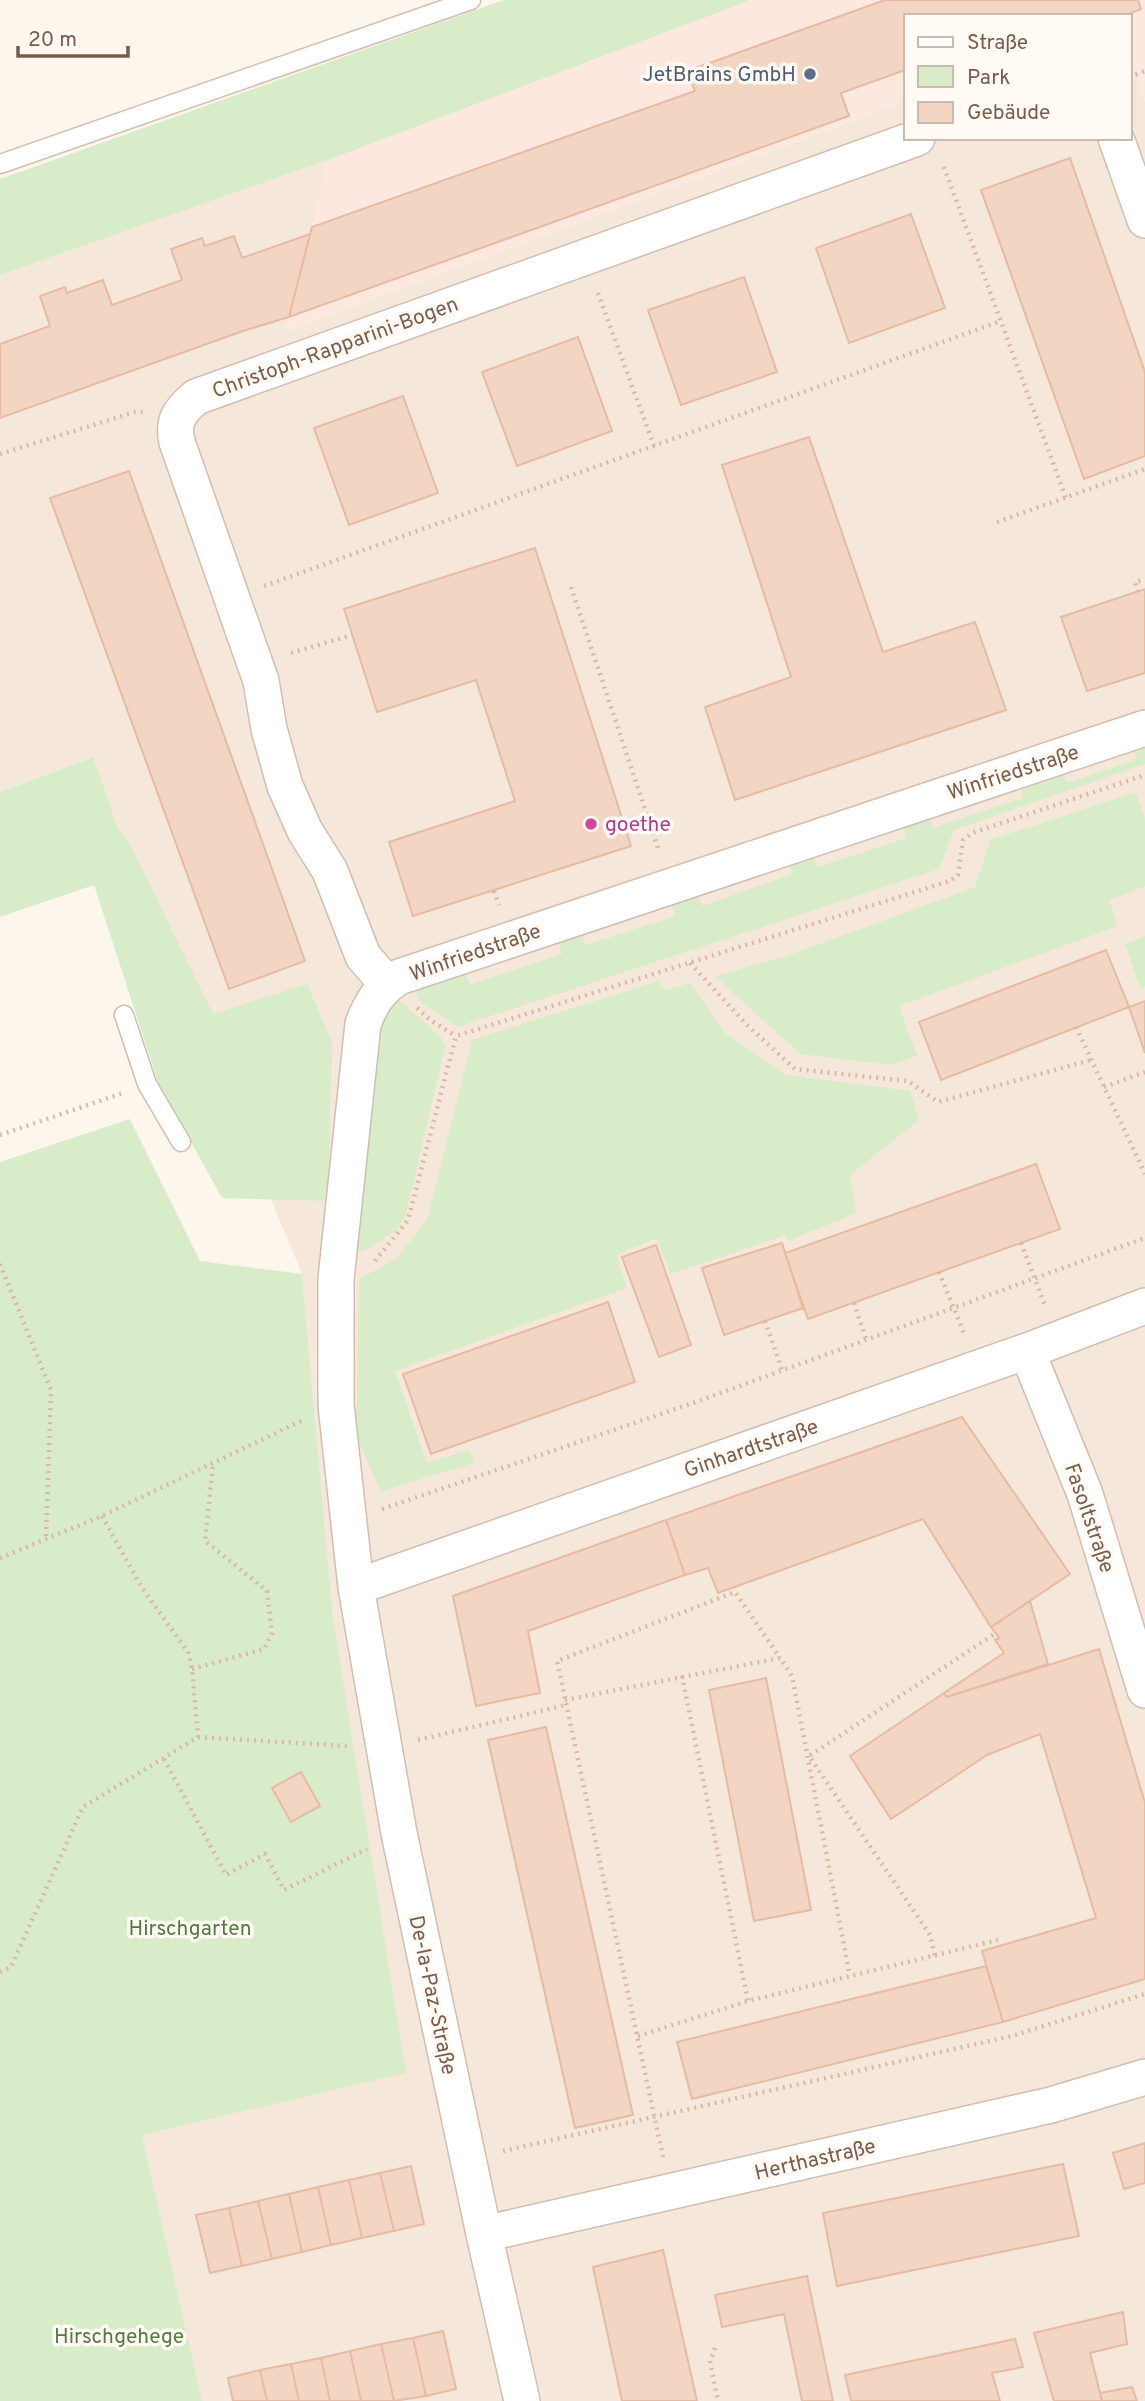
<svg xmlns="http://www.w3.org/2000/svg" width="1145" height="2401" font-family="Overpass,sans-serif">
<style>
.residential{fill:#f5e8da}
.commercial{fill:#fde8e0}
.green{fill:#d8ecc9}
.building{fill:#f3d5c3;stroke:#e6bba3;stroke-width:2}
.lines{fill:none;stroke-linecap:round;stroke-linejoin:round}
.service-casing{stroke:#d1beb0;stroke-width:21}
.minor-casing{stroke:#d1beb0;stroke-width:38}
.path{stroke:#d9b8a5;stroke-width:4.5;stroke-dasharray:2 5;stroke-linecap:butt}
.service{stroke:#fff;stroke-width:18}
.minor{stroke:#fff;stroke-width:35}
.service-dot{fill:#5c6f8a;stroke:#fffaf3;stroke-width:2.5}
.hotel-dot{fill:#d1479c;stroke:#fffaf3;stroke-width:2.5}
.labels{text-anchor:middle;stroke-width:7;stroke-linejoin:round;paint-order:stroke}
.service-label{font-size:21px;fill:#4e5e75;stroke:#fffaf3;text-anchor:end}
.street-label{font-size:21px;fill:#7a5c4d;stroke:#fffaf3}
.hotel-label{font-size:21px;fill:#b23c85;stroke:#fffaf3;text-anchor:start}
.park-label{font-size:21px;fill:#537a41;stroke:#fffaf3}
</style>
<rect width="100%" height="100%" fill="#fdf6ec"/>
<path class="residential" d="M1129,46L1145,102V2401H202L142,2135L405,2073L333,1618L302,1274L130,858L92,757L0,792V275L328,160L286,331L905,101V138H1129Z"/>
<path class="commercial" d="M751,0H1145V101L1129,46V16H905V101L285,331L328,160Z"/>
<path class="green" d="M504,0H751L328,160L0,275V179Z
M1145,744V764L954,830L939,869L457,1027L418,1000L415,990L465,973L470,985L562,954L558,940L581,933L586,945L675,916L671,903L697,894L702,906L792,874L788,862L813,854L817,867L907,838L903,825L929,817L933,828L1023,798L1020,786L1063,772L1067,783L1137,759L1133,748Z
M93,757L119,830L127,838L213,1014L307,984L332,1043L328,1201L222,1198L158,1082L94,885L0,917V792Z
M1135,792L1145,818V886L1109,900L1118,926L899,1006L917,1056L891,1065L800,1054L715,976L784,957L975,887L990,840Z
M1145,936V986L1140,988L1125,944Z
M658,981L666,990L690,983L724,1032L786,1075L910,1091L919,1120L850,1175L856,1213L788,1241L786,1235L670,1274L657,1238L617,1255L627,1288L395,1371L427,1463L469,1450L474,1463L381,1491L356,1437L359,1279L396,1259L427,1220L472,1040Z
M399,1000L441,1037L445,1048L405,1218L396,1231L364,1251L358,1252L379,1027Z
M130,1119L200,1261L302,1274L333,1618L406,2073L142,2135L202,2401H0V1162Z"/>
<path class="building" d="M885,0H1138L1141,9L1124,16H905V70L841,93L849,116L289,317L312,227L695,91L687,71Z
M1070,158L1145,372V456L1084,479L981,190Z
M911,214L945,308L849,343L816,248Z
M310,234L289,317L243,331L0,418V344L50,326L40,296L65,287L67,293L103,280L112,305L182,280L171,249L202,238L205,246L234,236L242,258Z
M744,277L777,372L681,405L648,310Z
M578,337L612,431L517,466L482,372Z
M403,396L438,493L349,525L314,428Z
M809,437L883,652L975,622L1006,710L735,800L705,707L791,677L722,465Z
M129,471L305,961L229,989L50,498Z
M535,548L631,846L413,916L389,842L515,801L476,680L377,712L344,609Z
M1145,589V673L1087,691L1061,617Z
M1106,950L1129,1007L941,1080L919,1022Z
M1145,1001V1053L1129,1007Z
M1036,1164L1060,1229L808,1319L785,1253Z
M782,1243L803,1308L724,1335L702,1268Z
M656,1245L691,1345L659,1357L622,1257Z
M608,1302L635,1382L431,1454L403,1374Z
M962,1417L1070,1574L991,1627L923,1519L718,1593L708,1568L685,1575L666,1520Z
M666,1520L685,1575L528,1631L540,1693L476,1706L453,1596Z
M1030,1601L1048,1664L947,1697L944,1693L1004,1653L995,1640L999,1638L991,1627Z
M1099,1649L1145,1803V1979L1003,2022L982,1951L1096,1918L1040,1734L987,1755L891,1819L850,1756L944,1693L947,1697Z
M766,1678L811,1910L754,1921L709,1690Z
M546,1727L633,2115L575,2128L488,1740Z
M301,1772L320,1806L291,1822L272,1788Z
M986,1966L1003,2022L692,2099L677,2042Z
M1145,2143V2183L1124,2189L1113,2153Z
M1063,2164L1079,2236L837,2286L823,2213Z
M411,2166L424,2224L394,2231L380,2173Z
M380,2173L394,2231L362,2238L349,2180Z
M349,2180L362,2238L331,2245L318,2187Z
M318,2187L331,2245L302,2252L289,2194Z
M289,2194L302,2252L272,2259L258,2201Z
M258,2201L272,2259L242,2266L229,2208Z
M229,2208L242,2266L210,2273L196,2215Z
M663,2250L697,2401H622L593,2267Z
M807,2276L833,2401H802L784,2314L722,2327L715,2295Z
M1123,2312L1127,2344L1090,2353L1102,2401H1054L1034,2333Z
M443,2331L456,2389L426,2396L413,2338Z
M413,2338L426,2396L394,2401L381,2344Z
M1015,2339L1023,2367L992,2373L1000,2401H851L845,2375Z
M381,2344L394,2401H361L350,2351Z
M350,2351L361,2401H330L321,2358Z
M321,2358L330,2401H299L291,2364Z
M291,2364L299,2401H267L260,2370Z
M260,2370L267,2401H233L228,2378Z
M1132,2387L1137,2401H1102L1100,2393Z"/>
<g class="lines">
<defs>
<path id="service" d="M0,164L471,0
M124,1015L147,1084L181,1142"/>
<path id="minor" d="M1116,138L1145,220
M387,984L363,956L330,871L305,831L285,786L269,729L261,681L177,442C172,420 180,411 196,397L917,138
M1027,1351L1085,1494L1145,1690
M356,1587L1027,1351L1145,1306
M484,2234L1051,2105L1145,2077
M522,2401L484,2234L399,1833L356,1587L336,1405V1279L363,1024C371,1003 380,988 399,977L1145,728"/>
</defs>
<use href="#service" class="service-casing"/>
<use href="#minor" class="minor-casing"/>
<path class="path" d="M1129,77L1145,71
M944,167L1066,498
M598,293L654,446
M0,454L135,412H143
M997,522L1145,469
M264,586L1001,321
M571,587L659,851
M1138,592L1135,582L1145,579
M291,653L352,635
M494,891L499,905
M690,963L746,1024L795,1069L908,1081L938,1102L1091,1060
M417,1008L430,1020L456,1036
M1076,1027L1145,1174
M1104,1087L1145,1072
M0,1135L123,1093
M1021,1243L1046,1308
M375,1261L408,1220L456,1036L950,881L958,875L963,840L972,833L1145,775
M0,1264L51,1390L46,1539
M939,1272L965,1336
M854,1303L866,1339
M765,1321L782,1370
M382,1509L693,1403L1145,1238
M0,1558L102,1516L303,1420
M192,1669L264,1649L272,1633L267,1591L205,1541L213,1464
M682,1676L748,2001
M565,1700L780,1658L792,1676L850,1976
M198,1737L347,1746
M418,1740L566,1705
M164,1759L226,1875L265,1854L284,1890L367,1849
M935,1955L930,1935L809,1756L996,1633
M0,1972L11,1967L83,1807L198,1737L192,1669L188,1652L142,1588L102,1516
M638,2036L748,2001L998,1940
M503,2151L1012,2036L1145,1994
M663,2157L557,1661L735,1592L780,1658
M715,2348L710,2361L718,2401"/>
<use href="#service" class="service"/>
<use href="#minor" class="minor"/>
</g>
<circle class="service-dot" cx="810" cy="74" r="7"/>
<circle class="hotel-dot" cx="591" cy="824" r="7"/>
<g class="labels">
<g class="service-label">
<text x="796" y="81">JetBrains GmbH</text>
</g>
<g class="street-label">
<text transform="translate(335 347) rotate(-20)" y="7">Christoph-Rapparini-Bogen</text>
<text transform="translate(1013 772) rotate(-18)" y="7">Winfriedstraße</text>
<text transform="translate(475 952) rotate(-19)" y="7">Winfriedstraße</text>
<text transform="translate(751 1448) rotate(-19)" y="7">Ginhardtstraße</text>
<text transform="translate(1090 1518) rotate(71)" y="7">Fasoltstraße</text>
<text transform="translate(433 1995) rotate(78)" y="7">De-la-Paz-Straße</text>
<text transform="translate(815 2159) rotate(-13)" y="7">Herthastraße</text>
</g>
<g class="hotel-label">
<text x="605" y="831">goethe</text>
</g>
<g class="park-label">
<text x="190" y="1935">Hirschgarten</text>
<text x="119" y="2343">Hirschgehege</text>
</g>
</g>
<rect x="904" y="14" width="228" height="126" fill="#fffaf3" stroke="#cabbb1" stroke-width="2"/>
<rect x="918" y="37" width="35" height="10" fill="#ffffff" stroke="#cabbb1" stroke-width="2"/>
<text x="967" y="49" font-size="21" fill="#7a5c4d">Straße</text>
<rect x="918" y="66" width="35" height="21" fill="#d8ecc9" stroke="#cabbb1" stroke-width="2"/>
<text x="967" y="84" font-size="21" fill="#7a5c4d">Park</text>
<rect x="918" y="102" width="35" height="21" fill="#f3d5c3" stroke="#cabbb1" stroke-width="2"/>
<text x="967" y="119" font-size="21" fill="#7a5c4d">Gebäude</text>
<path d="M18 46v10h110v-10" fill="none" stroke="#7a5c4d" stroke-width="3.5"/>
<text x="28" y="46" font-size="21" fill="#7a5c4d" stroke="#fffaf3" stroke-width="5" paint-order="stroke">20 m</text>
</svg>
